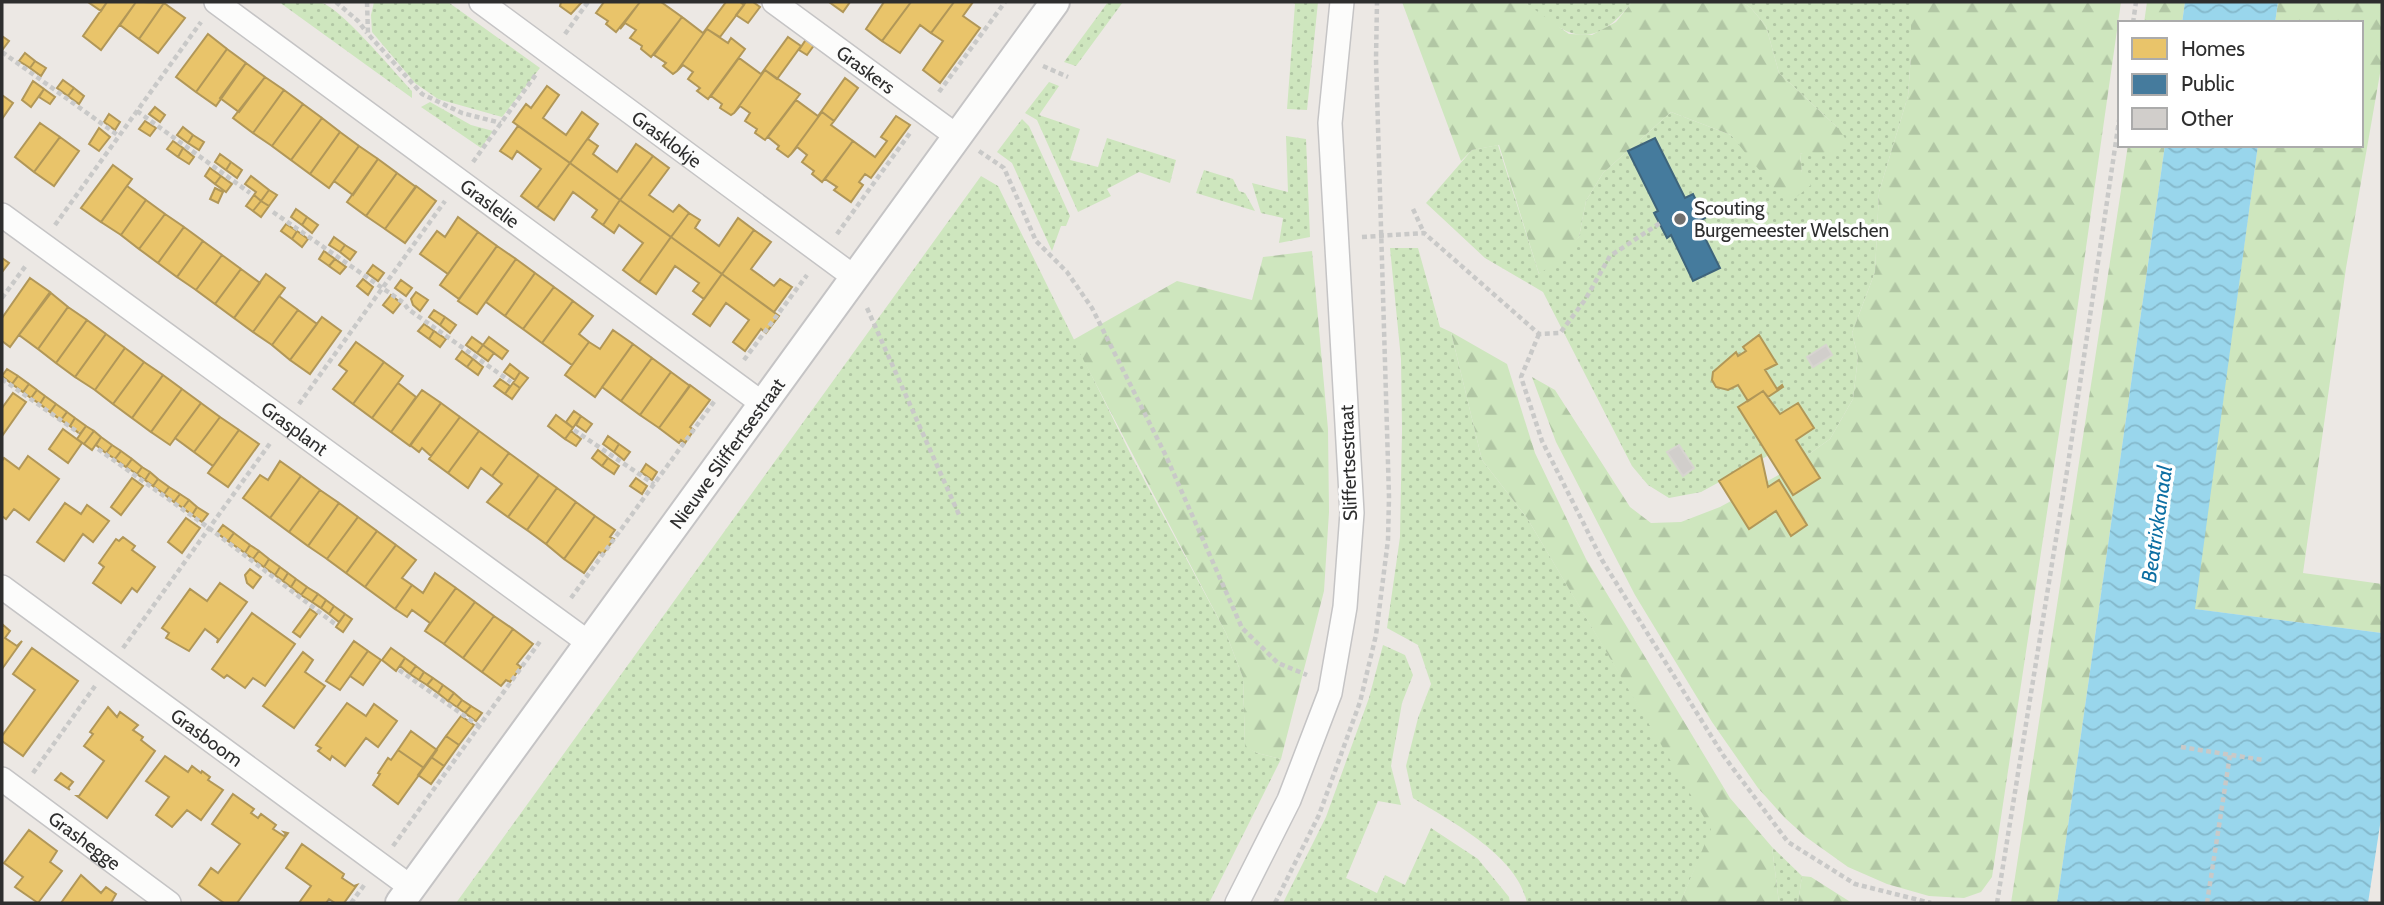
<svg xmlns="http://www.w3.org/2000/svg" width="2384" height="905" font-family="Cabin,sans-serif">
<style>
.grass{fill:url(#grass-dots)}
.forest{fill:url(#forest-firs)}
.water{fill:url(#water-waves)}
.homes{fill:#e9c46a;stroke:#b19758;stroke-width:2}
.public{fill:#457b9d;stroke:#3e647c;stroke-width:2}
.building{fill:#d1cecb;stroke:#d7d4d0;stroke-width:2}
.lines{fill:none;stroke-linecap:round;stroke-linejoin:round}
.minor-casing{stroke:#c5c4c5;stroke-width:26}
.tertiary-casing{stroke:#c5c4c5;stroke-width:32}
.path{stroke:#c9c9c8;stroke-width:4.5;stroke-dasharray:5 3.5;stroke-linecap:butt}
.minor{stroke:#fcfcfb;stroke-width:23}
.tertiary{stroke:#fcfcfb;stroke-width:28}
.poi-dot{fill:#706f6e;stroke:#fff;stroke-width:2.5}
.labels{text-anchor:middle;stroke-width:7;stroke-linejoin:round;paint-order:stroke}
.street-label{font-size:19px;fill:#2e2e2e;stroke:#fff}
.poi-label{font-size:19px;fill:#2e2e2e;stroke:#fff;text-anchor:start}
.water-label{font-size:21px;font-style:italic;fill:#0d6fa3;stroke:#fff}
</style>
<defs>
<pattern id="grass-dots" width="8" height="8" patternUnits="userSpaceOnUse" patternTransform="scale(1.75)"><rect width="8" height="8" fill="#cee6be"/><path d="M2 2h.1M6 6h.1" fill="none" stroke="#b1c6a4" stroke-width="1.8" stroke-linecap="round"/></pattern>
<pattern id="forest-firs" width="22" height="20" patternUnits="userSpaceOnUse" patternTransform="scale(1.75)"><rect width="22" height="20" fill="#cee6be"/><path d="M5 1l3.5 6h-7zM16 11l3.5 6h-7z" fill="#b1c6a4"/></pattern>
<pattern id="water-waves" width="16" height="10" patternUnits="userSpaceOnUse" patternTransform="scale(1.75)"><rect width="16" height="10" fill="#99d6ec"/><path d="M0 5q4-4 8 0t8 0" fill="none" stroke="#84b8cb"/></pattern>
</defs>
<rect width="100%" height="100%" fill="#ece8e4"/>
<path class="grass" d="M279,2C292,2 310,0 322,3C342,9 395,73 412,91V98Z
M374,2H448L540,68L502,117L438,99L415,83L372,32L371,15Z
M1108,2H1123L1076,66L1064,62Z
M1292,2H1318L1307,110L1287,109L1295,4Z
M1524,2H1632C1592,53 1568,38 1524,2Z
M1742,2H1911V55L1908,96L1879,192L1875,272L1852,333L1858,357L1853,399L1830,439L1784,472L1771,454L1701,492L1669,498L1648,485L1632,466L1543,292L1485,258L1426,203L1472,150L1498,145L1539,274L1579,237L1586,201L1603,173L1671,112L1731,135L1749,155L1802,173L1800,154L1808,151L1838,128L1779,73L1766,26L1751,8Z
M1049,82L1059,86L1039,115L1080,129L1070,160L1098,167L1107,138L1176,160L1170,183L1139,172L1107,189L1111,196L1078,212L1037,120L1025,113Z
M430,102L471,125L493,131L481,148L421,107Z
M1022,119L1029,126L1070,216L1066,226H1061L1052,251L1012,163L997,152Z
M1286,136L1306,139L1310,237L1279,243L1283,218L1261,213L1252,183L1288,192Z
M1204,170L1233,179L1239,191L1245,193L1255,211L1196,193Z
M981,176L998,186L1133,459L1226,633L1243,678L1245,746L1257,753L1281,759L1209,903H456Z
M1390,248H1418L1440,327L1451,332L1482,460L1527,518L1712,829L1680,903H1527C1517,855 1452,822 1413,798L1406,766L1418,718L1431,684L1418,645L1387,628L1400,537L1402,430L1401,359Z
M1383,645L1405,655L1413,675L1402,703L1391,766L1401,805L1378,801L1346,878L1377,893L1385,875L1405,885L1431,828L1478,859L1509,897L1510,903H1283L1326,817L1369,698Z
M1772,847L1802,876L1798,903H1779Z"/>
<path class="forest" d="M1402,2H1524L1569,34L1592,35L1616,22L1632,2H1742L1751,8L1766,26L1779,73L1838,128L1847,141C1829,167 1822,147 1800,154L1802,173L1811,185L1794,199L1776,191L1731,135L1671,112L1603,173L1586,201L1579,237L1560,259L1539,274L1499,145L1472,150L1461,161Z
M1911,2H2121L2070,360L1992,877L1981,892L1964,898L1929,896L1887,884L1848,867L1806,837L1785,818L1758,788L1712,722L1635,595L1556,442L1532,377L1555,390L1630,507L1651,523L1681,522L1720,507L1784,472L1830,439L1853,399L1858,357L1852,333L1875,272L1879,192L1908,96L1911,55Z
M2147,2H2185L2182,23H2144Z
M2278,2H2382V62L2346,268L2303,573L2382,584V633L2194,609L2258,145H2361V23H2275Z
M2128,145H2165L2057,903H2011Z
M1312,251L1328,429L1329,512L1324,591L1281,759L1257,753L1245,747L1243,678L1226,633L1073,340L1177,281L1252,300L1263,257Z
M1451,332L1507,364L1535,453L1586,559L1730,798L1772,847L1779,903H1680L1711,829L1527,518L1482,460Z
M1802,876L1811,877L1852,903H1798Z"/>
<path class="water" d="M2185,2H2278L2275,23H2182Z
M2165,145H2258L2195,609L2382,633V812L2368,903H2057Z"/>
<path class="homes" d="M88,2H107L101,11Z
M107,2H136L101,50L83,36Z
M136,2L164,3L139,39L120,25Z
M561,2H582L571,14L560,6Z
M604,2H640L616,32L606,24L608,21L596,13Z
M640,2H661L682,17L651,57L641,49L642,46L630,38L636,30L625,23L620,29Z
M726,2H740L744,5L720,37L707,29L677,71L673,74L663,66L666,63L654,55L682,17L703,33Z
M746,2H753L760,7L748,23L736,15Z
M829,2H850L843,12Z
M884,2H911L882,41L866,29Z
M911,2H954L931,33L920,25L900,53L882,41Z
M954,2H973L963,16L980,28L940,83L923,70L943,41L931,33Z
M164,3L185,18L158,53L139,39Z
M707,29L728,43L731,38L745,49L708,99L697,91L700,88L688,79L693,72L683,65L677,71Z
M208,34L227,49L196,92L176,77Z
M2,36L9,41L3,49L2,48Z
M788,37L801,46L777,79L765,70L734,113L731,115L720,108L722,104L711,96L739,58L761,74Z
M807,38L815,44L807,55L799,50Z
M227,49L246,63L216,106L196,92Z
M25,53L35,61L30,68L19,61Z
M35,61L46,68L41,76L30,68Z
M246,63L265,77L239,112L220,98Z
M765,70L800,94L765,140L755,133L757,129L745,121L750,113L740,106L734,113Z
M265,77L284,90L253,133L233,118Z
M845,78L858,88L834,121L822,112L791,154L788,157L777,149L779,146L768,137L796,100L818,116Z
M63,80L74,88L68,96L57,88Z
M33,81L44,89L31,107L22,100Z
M547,86L559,95L543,118L566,135L582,112L598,124L570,163L513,122L526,104L531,108Z
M74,88L84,96L79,104L68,96Z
M44,89L55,97L50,104L39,97Z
M284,90L303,104L272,146L253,133Z
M2,95L13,103L2,119Z
M303,104L322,118L291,160L272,146Z
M155,107L165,115L160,122L149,114Z
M822,112L834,121L831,125L853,141L822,182L812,174L814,171L802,162L807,155L797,147L791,154Z
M109,114L120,122L115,130L104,122Z
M896,116L910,125L871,178L865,174L859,182L863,185L851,202L834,190L837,187L825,179L853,141L875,157L887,141L881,137Z
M322,118L340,132L310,174L291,160Z
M145,121L156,128L150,136L139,129Z
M40,123L60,137L34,172L15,157Z
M598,124L588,139L598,146L593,154L617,172L636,144L653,156L620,200L570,163Z
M518,126L570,163L537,208L521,196L541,169L517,151L512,159L500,151Z
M183,127L193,135L188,143L177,135Z
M99,128L110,137L99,151L89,144Z
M340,132L359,146L329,188L310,174Z
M193,135L204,142L199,150L188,143Z
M60,137L79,151L54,186L34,172Z
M173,141L183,148L178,157L167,149Z
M359,146L378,159L353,195L334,181Z
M183,148L194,157L189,164L178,157Z
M220,154L231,162L226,170L215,162Z
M653,156L669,168L649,195L673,212L679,205L689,213L671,237L620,200Z
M378,159L397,173L366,216L347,202Z
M231,162L242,170L237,178L226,170Z
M570,163L620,200L603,225L592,217L597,210L573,192L554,220L537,208Z
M113,165L132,179L101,222L81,208Z
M210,168L221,176L215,184L205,176Z
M397,173L416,187L385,229L366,216Z
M221,176L232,184L226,192L215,184Z
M251,176L269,190L261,201L254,195L256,192L245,184Z
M127,186L146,200L121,235L101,222Z
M416,186L436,201L405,243L385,229Z
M215,188L223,192L218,203L210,199Z
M269,190L277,195L269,206L261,201Z
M254,195L261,201L253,211L246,206Z
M146,200L165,214L139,249L121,235Z
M620,200L671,237L639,282L623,270L643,243L619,225L614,233L603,225Z
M261,201L269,206L261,217L253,211Z
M296,209L307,217L302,225L291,217Z
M689,213L700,220L695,228L719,246L738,218L754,230L722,274L671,237Z
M165,214L184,227L158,263L139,249Z
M307,217L318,225L312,233L302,225Z
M458,217L478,232L448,274L420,254L437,231L445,237Z
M286,224L297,231L292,239L281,231Z
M184,227L203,241L177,277L158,263Z
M754,230L771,242L751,269L774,286L780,279L792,287L774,312L722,274Z
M297,231L308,239L302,247L292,239Z
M478,232L497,246L459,299L440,285Z
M334,237L345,245L340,252L329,245Z
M671,237L722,274L704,299L693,291L699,283L675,266L656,294L639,282Z
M203,241L222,255L196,290L177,277Z
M345,245L356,252L350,260L340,252Z
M497,246L516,259L477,314L458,301Z
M324,251L335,259L329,266L319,259Z
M222,255L241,269L215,304L196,290Z
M2,258L9,263L2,272Z
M335,259L346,267L340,274L329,266Z
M516,259L535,273L505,316L486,302Z
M373,265L384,273L378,281L367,273Z
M241,269L260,283L234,318L215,304Z
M535,273L554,287L523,329L505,316Z
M266,274L285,288L253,332L234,318Z
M722,274L779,316L766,333L761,329L745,351L733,342L749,320L726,303L710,326L693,314Z
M30,278L50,292L10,347L2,341V318Z
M363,279L373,287L368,295L357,286Z
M401,280L412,288L406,296L395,288Z
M554,287L573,301L542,343L523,329Z
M416,292L428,300L420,311L413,305L411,299Z
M51,293L68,307L38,349L19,335Z
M391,295L401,303L393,313L383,305Z
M279,296L298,310L272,345L253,332Z
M573,301L593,316L579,334L589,342L572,365L542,343Z
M68,307L87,320L56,363L38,349Z
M298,310L317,324L290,360L272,345Z
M434,310L445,317L440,325L429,317Z
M322,317L341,331L310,374L290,360Z
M445,317L456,325L450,333L440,325Z
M87,320L106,334L75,377L56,363Z
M424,324L434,331L429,339L418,331Z
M613,330L633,344L595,397L565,375L589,342L600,349Z
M434,331L446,339L440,347L429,339Z
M106,334L125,348L95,390L75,377Z
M1759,335L1777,364L1765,370L1777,389L1782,385L1783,387L1768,397L1763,391L1748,401L1738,385L1728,390L1716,387L1712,380L1713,372L1736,352L1738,356L1746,351L1743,347Z
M472,337L483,345L477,353L466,345Z
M489,337L508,351L502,359L483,345Z
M356,342L384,362L353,404L333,389L347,371L339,365Z
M633,344L652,358L621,401L602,387Z
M483,345L494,353L488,361L477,353Z
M125,348L144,362L113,404L95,390Z
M462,351L473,359L467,367L456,359Z
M652,358L671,372L640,415L621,401Z
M473,359L483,367L478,375L467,367Z
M144,362L163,375L132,418L113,404Z
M384,362L403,376L372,418L353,404Z
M510,364L520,372L515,380L504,372Z
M7,369L18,376L12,384L2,376Z
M520,372L528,378L520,388L513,383Z
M671,372L690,386L659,428L640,415Z
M163,375L182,389L151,432L132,418Z
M18,376L29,384L23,392L12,384Z
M500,379L510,386L505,394L494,386Z
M398,383L416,397L391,432L372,418Z
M513,383L520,388L512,399L505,394Z
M29,384L37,390L31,398L23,392Z
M690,385L710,400L690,427L694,430L685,443L681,440L679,443L659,428Z
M182,389L201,403L170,445L151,432Z
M37,390L45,396L40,404L31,398Z
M422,390L441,403L410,446L391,432Z
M1763,391L1780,414L1798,403L1814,428L1796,440L1820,478L1793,495L1738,407Z
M13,393L26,402L2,436V408Z
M45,396L56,404L50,412L40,404Z
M201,403L220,417L194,452L175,438Z
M441,403L460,417L431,456L422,448L419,452L410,445Z
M56,404L67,412L61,420L50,412Z
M574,411L581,416L573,428L566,422Z
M67,412L75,418L70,426L61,420Z
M556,415L573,428L565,439L548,426Z
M581,416L592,424L586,432L576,425Z
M220,417L239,430L213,466L194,452Z
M460,417L479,431L448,473L429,459Z
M75,418L86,426L80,434L70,426Z
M86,426L94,431L84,444L77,439Z
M63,429L82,443L68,463L49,449Z
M239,430L259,444L228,487L208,473Z
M94,431L101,437L92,450L84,444Z
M479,431L509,453L492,476L481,468L468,488L448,473Z
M571,431L581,439L576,446L565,439Z
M608,436L619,444L614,452L603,444Z
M101,437L112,445L106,453L96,445Z
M619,444L630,452L624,460L614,452Z
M112,445L121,451L115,459L106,453Z
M598,450L608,458L602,466L592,458Z
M121,451L132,459L126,467L115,459Z
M509,453L539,475L508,517L487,502L502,484L492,476Z
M1761,455L1768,487L1779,480L1807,525L1791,536L1776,511L1749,529L1719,481Z
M28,456L59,479L29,520L14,509L6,519L2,516V461L4,458L19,469Z
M608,458L619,466L614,474L602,466Z
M132,459L142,467L137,474L126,467Z
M280,461L301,476L270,518L243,498L260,475L268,480Z
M646,464L657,472L652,480L641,472Z
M142,467L150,472L145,480L137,474Z
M150,472L158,479L153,486L145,480Z
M539,475L557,488L527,530L508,517Z
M301,476L320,490L289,532L270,518Z
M132,478L143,486L121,515L111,507Z
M636,478L647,486L642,494L630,486Z
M158,479L169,487L164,494L153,486Z
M169,487L180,494L174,502L164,494Z
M557,488L576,502L546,544L527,530Z
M320,490L339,503L308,546L289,532Z
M180,494L189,500L183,508L174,502Z
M189,500L197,507L192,515L183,508Z
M576,502L595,516L564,559L546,544Z
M65,503L81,514L87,505L109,521L93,542L83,534L64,561L37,542Z
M339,503L358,517L327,559L308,546Z
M197,507L208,514L202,522L192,515Z
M595,516L615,530L610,537L614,539L603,554L599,552L584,573L564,559Z
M358,517L377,531L346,573L327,559Z
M186,518L200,528L182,553L168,542Z
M223,525L234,533L228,541L217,533Z
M377,531L396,545L365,587L346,573Z
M234,533L250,545L245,553L228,541Z
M123,537L135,546L132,550L155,567L137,592L132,588L121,603L93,583L104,567L99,563L116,539L119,541Z
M250,545L259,551L253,559L245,553Z
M396,545L416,560L402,578L412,585L395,609L365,587Z
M259,551L269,559L264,567L253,559Z
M269,559L280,567L275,575L264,567Z
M280,567L288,573L283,581L275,575Z
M250,569L261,577L253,588L247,583L245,575Z
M288,573L296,579L291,587L283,581Z
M435,573L456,588L425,631L430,623L412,610L407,617L395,609L412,585L423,593Z
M296,579L307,587L301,595L291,587Z
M220,583L247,602L217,643L218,639L205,629L189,651L166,638L169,633L162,628L190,589L207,601Z
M307,587L318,594L312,602L301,595Z
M456,588L475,602L444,644L425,631Z
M318,594L326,600L321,608L312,602Z
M326,600L334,606L329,614L321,608Z
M475,602L494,616L463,658L444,644Z
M334,606L345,614L339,622L329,614Z
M310,609L317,614L300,637L293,632Z
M252,613L295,644L265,686L253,678L245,688L227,675L224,678L212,669Z
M345,614L352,619L343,632L336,627Z
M494,616L513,629L482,672L463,658Z
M2,624L10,631L5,638L17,646L22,641L2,669Z
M513,629L533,644L517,664L521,667L510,682L506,680L501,686L482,672Z
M354,641L368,651L340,690L326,681Z
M32,648L78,681L23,756L2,741V736L35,690L13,674Z
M391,648L405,658L396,671L382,660Z
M368,651L381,660L363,685L350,676Z
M303,652L313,660L305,672L325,686L294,728L263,706Z
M405,658L416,666L410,674L400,666Z
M416,666L424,672L419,680L410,674Z
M424,672L433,678L427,685L419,680Z
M433,678L443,685L438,693L427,685Z
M443,685L454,693L448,701L438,693Z
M454,693L462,700L457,707L448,701Z
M462,700L471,706L465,713L457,707Z
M347,703L366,716L374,704L397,721L378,747L366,738L345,766L332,756L330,760L318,751L321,748L316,745Z
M471,706L482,713L476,721L465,713Z
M108,707L117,717L120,712L138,725L133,730L143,737L141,740L155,751L107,818L77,796H79L104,761L84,746L93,734L90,732Z
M461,716L474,725L459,745L446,736Z
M411,731L437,750L424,768L398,750Z
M446,736L459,745L444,766L431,757Z
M398,750L424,768L398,804L373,785L380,774L378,773L388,758L391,760Z
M165,756L188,772L192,766L201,773L202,771L210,777L208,780L223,790L201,820L187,810L172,827L156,815L169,797L146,781Z
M431,757L444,766L431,784L418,775Z
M61,773L73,782L68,788L70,790L55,780Z
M233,794L254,809L251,813L258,818L261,814L276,825L273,829L284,836L286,834L284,832L288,833L237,903H224L199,885L211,868L218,873L240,844L212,824Z
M29,830L57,851L50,862L62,871L38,903L15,887L23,877L4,863Z
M302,844L344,874L342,878L354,886L357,885L344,903H335L329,899L326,903H299L311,886L286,868Z
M81,875L101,893L106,887L116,894L111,903H61Z"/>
<path class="public" d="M1655,138L1685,198L1693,194L1705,218L1697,222L1720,268L1693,281L1671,235L1667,238L1654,213L1658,211L1628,151Z"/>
<path class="building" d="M1826,345L1832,355L1813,367L1807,357Z
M1679,445L1694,468L1683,476L1667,452Z"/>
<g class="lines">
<defs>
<g id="minor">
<path id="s1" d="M216,2L763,404"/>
<path id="s2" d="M481,2L854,277"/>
<path id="s3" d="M774,2L958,137"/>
<path id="s4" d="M2,215L589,643"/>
<path id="s5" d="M2,587L412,888"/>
<path id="s6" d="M2,779L169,903"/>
<path d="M1237,903L1289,800L1330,693L1345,607L1352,513L1330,123L1342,2"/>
</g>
<g id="tertiary">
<path id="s7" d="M400,903L1055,2"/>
</g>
</defs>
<use href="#minor" class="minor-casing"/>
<use href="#tertiary" class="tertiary-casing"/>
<path class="path" d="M336,2L358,21L367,33
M367,2L368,34L422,94L462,113L501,123
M2133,23L2136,2
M565,34L588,2
M2,52L119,136
M1043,66L1068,77
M939,92L1005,2
M137,111L250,193
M979,151L1004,168L1036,241L1067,272L1092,308L1166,456L1242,628L1278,663L1307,675
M473,162L537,73
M1413,209L1424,233
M273,212L404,303L408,309L511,382
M55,225L201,22
M837,234L910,133
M1362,237L1424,233L1539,334L1560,333L1585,300L1610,256L1660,223
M2,298L27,264
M867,308L960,517
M1539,334L1521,377L1542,441L1602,560L1723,755L1788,842L1855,884L1931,903
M744,360L807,275
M2,379L79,433
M299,404L445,201
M574,430L654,484
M98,449L209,528L335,624
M571,598L716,399
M123,648L271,442
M399,670L479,726
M2181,747L2263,760
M33,773L95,686
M393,846L541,640
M351,903L365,884
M1275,903L1319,815L1360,702L1376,635L1388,540L1389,497L1376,59L1377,2
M1997,903L2067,471L2120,114
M2207,903L2230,755"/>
<use href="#minor" class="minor"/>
<use href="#tertiary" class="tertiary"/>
</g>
<circle class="poi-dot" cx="1680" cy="219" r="7"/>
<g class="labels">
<g class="street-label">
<text dy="7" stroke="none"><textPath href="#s3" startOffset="114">Graskers</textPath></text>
<text dy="7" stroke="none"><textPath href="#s2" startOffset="231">Grasklokje</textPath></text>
<text dy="7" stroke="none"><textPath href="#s1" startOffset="340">Graslelie</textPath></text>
<text dy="7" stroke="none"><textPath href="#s4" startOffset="362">Grasplant</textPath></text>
<text dy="7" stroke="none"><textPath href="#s7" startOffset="556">Nieuwe Sliffertsestraat</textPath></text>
<text transform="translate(1348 463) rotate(-92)" y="7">Sliffertsestraat</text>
<text dy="7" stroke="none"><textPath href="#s5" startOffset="254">Grasboom</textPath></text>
<text dy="7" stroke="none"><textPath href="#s6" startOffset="103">Grashegge</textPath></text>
</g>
<g class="poi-label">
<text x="1694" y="215">Scouting<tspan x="1694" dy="22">Burgemeester Welschen</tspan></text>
</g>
<g class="water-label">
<text transform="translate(2157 524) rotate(-82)" y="7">Beatrixkanaal</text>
</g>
</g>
<rect width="2384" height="905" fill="none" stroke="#2e2e2e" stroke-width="7"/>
<rect x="2118" y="21" width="245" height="126" fill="#ffffff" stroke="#ababab" stroke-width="2"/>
<rect x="2132" y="38" width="35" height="21" fill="#e9c46a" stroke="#ababab" stroke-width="2"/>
<text x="2181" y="56" font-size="21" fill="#2e2e2e">Homes</text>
<rect x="2132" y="74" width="35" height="21" fill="#457b9d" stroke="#ababab" stroke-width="2"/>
<text x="2181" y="91" font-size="21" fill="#2e2e2e">Public</text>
<rect x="2132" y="108" width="35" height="21" fill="#d1cecb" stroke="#ababab" stroke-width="2"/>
<text x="2181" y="126" font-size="21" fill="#2e2e2e">Other</text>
</svg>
